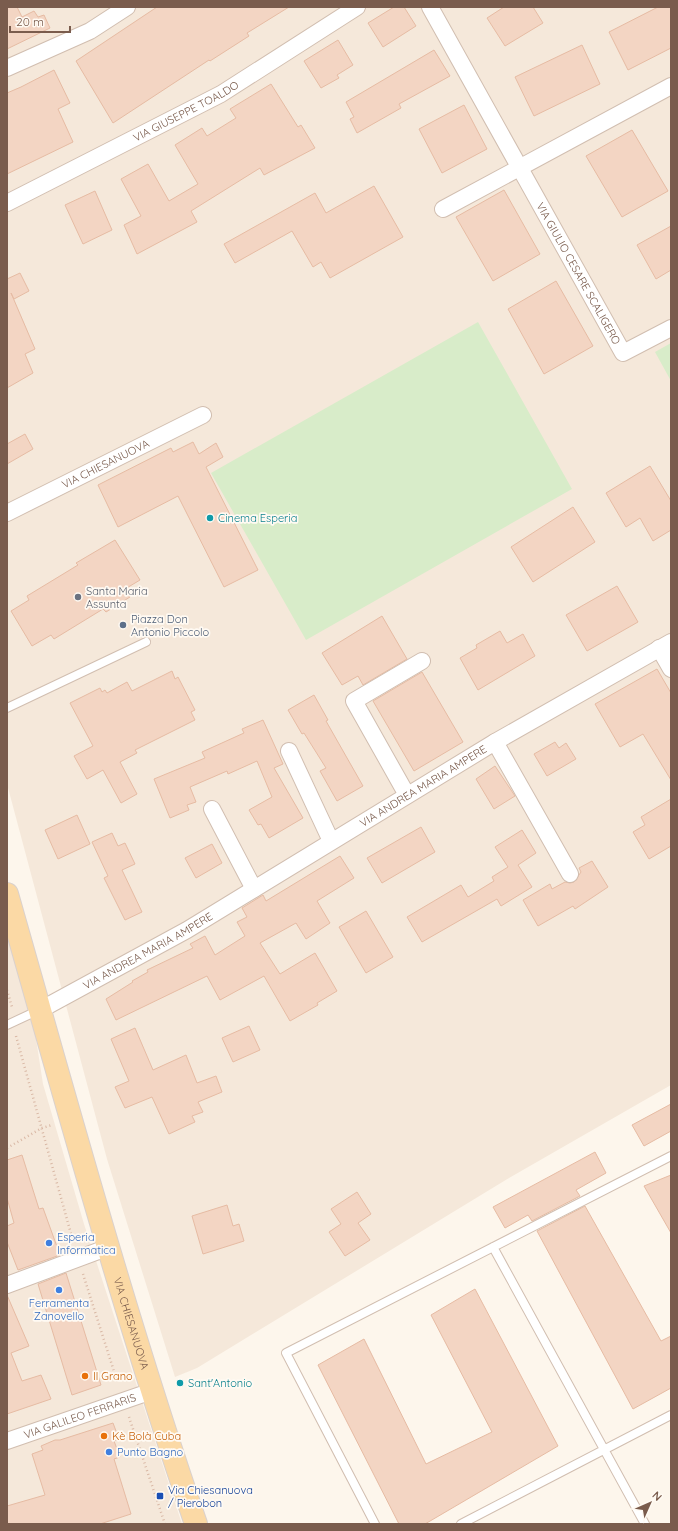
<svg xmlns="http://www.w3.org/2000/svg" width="678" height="1531" font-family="Quicksand,sans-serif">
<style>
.residential{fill:#f5e8da}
.green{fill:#d8ecc9}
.building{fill:#f3d5c3;stroke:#e6bba3}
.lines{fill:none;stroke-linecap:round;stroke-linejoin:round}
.lane-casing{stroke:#d1beb0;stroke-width:10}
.street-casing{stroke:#d1beb0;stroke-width:18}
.primary-casing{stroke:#dad1cd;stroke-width:24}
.path{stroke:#d9b8a5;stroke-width:2.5;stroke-dasharray:1 3;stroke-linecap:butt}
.lane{stroke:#fff;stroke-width:8}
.street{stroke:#fff;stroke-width:16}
.primary{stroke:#fbd9a5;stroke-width:22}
.culture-dot{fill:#0f9aa8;stroke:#fffaf3;stroke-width:1.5}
.worship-dot{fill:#6b7280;stroke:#fffaf3;stroke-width:1.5}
.service-dot{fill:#5c6f8a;stroke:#fffaf3;stroke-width:1.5}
.shop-dot{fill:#3f7fe0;stroke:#fffaf3;stroke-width:1.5}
.food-dot{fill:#e8710a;stroke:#fffaf3;stroke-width:1.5}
.transit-dot{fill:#1a4fb4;stroke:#fffaf3;stroke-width:1.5}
.labels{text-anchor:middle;stroke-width:3.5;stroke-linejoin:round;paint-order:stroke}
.street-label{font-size:11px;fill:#7a5c4d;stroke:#fffaf3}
.culture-label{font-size:11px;fill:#0d838f;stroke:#fffaf3;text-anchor:start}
.worship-label{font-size:11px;fill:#5b616d;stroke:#fffaf3;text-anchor:start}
.service-label{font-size:11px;fill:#4e5e75;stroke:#fffaf3;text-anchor:start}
.shop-label{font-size:11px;fill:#366cbe;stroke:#fffaf3;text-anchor:start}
.food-label{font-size:11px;fill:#c56008;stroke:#fffaf3;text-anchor:start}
.transit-label{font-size:11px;fill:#164399;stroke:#fffaf3;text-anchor:start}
</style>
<rect width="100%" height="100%" fill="#fdf6ec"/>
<path class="residential" d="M7,7H671V1085L509,1178L197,1368L175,1377L107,1159L7,784Z
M7,935L32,1013L43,1084L84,1224L182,1524H7Z"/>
<path class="green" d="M478,322L572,489L306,640L211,473Z
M671,343V381L655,352Z"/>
<path class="building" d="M7,7H17L22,17L34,11L38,17L44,15L50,28L7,49Z
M157,7H289L247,33L249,36L210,61L209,60L113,123L76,61Z
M394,7H404L416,26L383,47L368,23Z
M504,7H533L543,23L505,46L487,18Z
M658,7H671V48L628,70L609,32Z
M338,40L353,65L337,75L339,78L321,88L304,61Z
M582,45L600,84L534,116L515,77Z
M434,50L450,76L399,104L401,108L357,133L350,119L354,117L346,102Z
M54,70L70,103L58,109L73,142L7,174V93L21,87Z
M271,84L298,127L301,125L315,148L264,175L260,168L191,211L197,222L137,254L124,225L141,216L121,179L148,164L169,201L198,184L175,145L202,128L207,136L236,118L230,109Z
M464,105L487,149L442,173L419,129Z
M632,130L668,191L622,217L586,156Z
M374,186L403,237L330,278L321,262L313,267L292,231L235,263L224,244L315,193L326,213Z
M504,190L540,254L493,281L456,217Z
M95,191L112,230L83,244L65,205Z
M671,226V270L656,279L637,245Z
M20,273L29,291L14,299L11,293L35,349L25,354L33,373L7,388V279Z
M556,281L593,346L544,374L508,309Z
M25,434L33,449L7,464V444Z
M193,442L199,454L216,443L223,457L206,467L258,570L224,587L178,496L118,527L98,485L171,448L173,452Z
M650,466L671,501V530L653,541L640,518L626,527L606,493Z
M573,507L595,542L533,582L511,547Z
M115,540L140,580L125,589L130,597L106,612L103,609L54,639L51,635L32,646L11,611L29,600L27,596L78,565L76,563Z
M617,586L638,622L587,651L566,615Z
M382,616L407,659L363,685L358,676L342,685L322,653Z
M500,631L507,643L523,634L535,656L478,690L460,658L477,648L476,645Z
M657,669L671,693V780L643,734L620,747L595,704Z
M172,671L175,679L178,677L195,710L191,712L195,720L135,750L137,753L120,762L137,794L121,803L103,770L87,779L74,756L93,746L70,703L100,688L102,692L105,690L107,693L127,682L132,691Z
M422,672L463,742L414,771L373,701Z
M314,695L328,720L326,721L363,786L337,801L320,771L326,768L304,733L302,734L288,710Z
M263,720L283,764L274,768L303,818L269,838L261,824L258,825L249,810L272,797L257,761L228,774L227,771L190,787L196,802L187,805L189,810L170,818L154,779L205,758L202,752L244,733L242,729Z
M555,742L559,748L566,743L576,759L547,776L534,754Z
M495,766L515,796L494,809L476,779Z
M671,799V846L649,859L633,832L645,825L641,817Z
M77,815L90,844L58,859L45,830Z
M421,827L435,852L382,883L367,858Z
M522,830L536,853L518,865L532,887L501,906L497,899L422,942L407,917L461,885L468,897L494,881L492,877L508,867L495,847Z
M112,833L118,846L125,843L135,864L122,870L142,912L125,920L104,878L108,876L92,842Z
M212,844L222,863L196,878L185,858Z
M340,856L354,878L317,901L330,923L306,939L296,923L260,943L280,974L315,953L337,991L317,1003L318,1005L290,1021L264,976L220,1000L207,976L116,1020L106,999L133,982L132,981L148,972L147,970L193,948L190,944L205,936L215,955L245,936L237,922L247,917L242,908L263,895L266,901Z
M592,861L608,887L575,909L573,906L538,926L523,900L550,884L552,889L565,882L570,883L574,882L581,872L579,868Z
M366,911L393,957L366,973L339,927Z
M249,1026L260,1050L233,1062L222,1038Z
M135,1028L153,1070L186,1055L197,1083L216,1076L222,1092L198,1102L203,1112L192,1116L195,1122L169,1134L152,1097L125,1108L115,1087L129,1081L111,1039Z
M671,1104V1131L644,1146L632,1125Z
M595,1152L606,1173L576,1190L580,1196L532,1221L528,1215L505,1228L493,1207Z
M22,1155L39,1209L43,1208L60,1255L18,1270L7,1242V1226L14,1223L7,1198V1160Z
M671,1175V1233L644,1186Z
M357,1192L371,1214L358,1223L370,1240L345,1256L329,1232L341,1224L331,1209Z
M227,1205L233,1226L239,1224L244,1241L203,1254L192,1216Z
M585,1206L661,1341L671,1336V1388L633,1409L537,1231Z
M66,1273L101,1385L72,1395L38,1284Z
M475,1289L558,1446L425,1524H399L318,1365L364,1339L426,1464L492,1432L431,1315Z
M7,1295L29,1346L11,1353L22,1381L41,1375L51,1399L7,1414Z
M113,1423L119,1439L114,1441L120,1457L114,1459L131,1514L100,1524H7V1506L45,1495L32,1454L43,1450L41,1446L55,1440H60Z"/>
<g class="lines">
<defs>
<path id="lane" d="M7,708L146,642
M7,1025L39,1010
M493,1247L645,1524
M375,1524L286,1353L671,1156
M461,1524L671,1415"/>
<g id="street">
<path id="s1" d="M430,7L623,353L671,328"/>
<path d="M7,68L90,31L127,7"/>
<path id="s2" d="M7,203L221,94L357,7"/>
<path d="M443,209L671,86"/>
<path id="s3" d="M7,513L203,415"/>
<path d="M659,648L671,669"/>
<path d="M495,742L570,874"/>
<path d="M289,751L331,841"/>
<path d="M407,795L354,701L422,661"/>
<path d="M212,809L254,889"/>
<path id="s4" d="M40,1010L187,930L495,742L671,642"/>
<path d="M7,1285L109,1247"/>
<path id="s5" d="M7,1441L152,1391"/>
</g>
<g id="primary">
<path id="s6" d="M7,894C67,1105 125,1317 196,1524"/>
</g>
</defs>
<use href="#lane" class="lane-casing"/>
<use href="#street" class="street-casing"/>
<use href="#primary" class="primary-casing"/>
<path class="path" d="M7,990L12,1007
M16,1036L73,1241
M7,1148L42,1128L52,1125
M83,1274L118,1384
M129,1417L165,1524"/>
<use href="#lane" class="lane"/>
<use href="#street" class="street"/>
<use href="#primary" class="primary"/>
</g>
<g class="culture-dot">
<circle cx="210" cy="518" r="4"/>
<circle cx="180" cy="1383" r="4"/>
</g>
<circle class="worship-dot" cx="78" cy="597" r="4"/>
<circle class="service-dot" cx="123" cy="625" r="4"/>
<g class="shop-dot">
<circle cx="49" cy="1243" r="4"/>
<circle cx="59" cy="1290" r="4"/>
<circle cx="109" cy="1452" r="4"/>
</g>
<g class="food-dot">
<circle cx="85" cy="1376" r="4"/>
<circle cx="104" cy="1436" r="4"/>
</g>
<rect class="transit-dot" x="156" y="1492" width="8" height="8" rx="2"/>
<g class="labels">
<g class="street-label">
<text dy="4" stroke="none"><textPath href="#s2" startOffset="201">VIA GIUSEPPE TOALDO</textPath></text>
<text dy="4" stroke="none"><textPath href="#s1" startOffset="305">VIA GIULIO CESARE SCALIGERO</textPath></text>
<text dy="4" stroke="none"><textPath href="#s3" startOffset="110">VIA CHIESANUOVA</textPath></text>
<text dy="4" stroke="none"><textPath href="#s4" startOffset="444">VIA ANDREA MARIA AMPERE</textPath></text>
<text dy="4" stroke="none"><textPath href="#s4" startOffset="123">VIA ANDREA MARIA AMPERE</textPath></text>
<text dy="4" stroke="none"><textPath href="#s6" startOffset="447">VIA CHIESANUOVA</textPath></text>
<text dy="4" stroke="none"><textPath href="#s5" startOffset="77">VIA GALILEO FERRARIS</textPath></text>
</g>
<g class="culture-label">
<text x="218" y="522">Cinema Esperia</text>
<text x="188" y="1387">Sant'Antonio</text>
</g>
<g class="worship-label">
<text x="86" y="595">Santa Maria<tspan x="86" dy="13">Assunta</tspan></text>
</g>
<g class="service-label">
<text x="131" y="623">Piazza Don<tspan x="131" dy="13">Antonio Piccolo</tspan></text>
</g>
<g class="shop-label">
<text x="57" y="1241">Esperia<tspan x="57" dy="13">Informatica</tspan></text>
<text x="59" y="1307" text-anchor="middle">Ferramenta<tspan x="59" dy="13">Zanovello</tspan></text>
<text x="117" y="1456">Punto Bagno</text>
</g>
<g class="food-label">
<text x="93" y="1380">Il Grano</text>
<text x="112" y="1440">Kè Bolà Cuba</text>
</g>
<g class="transit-label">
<text x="168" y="1494">Via Chiesanuova<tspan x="168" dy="13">/ Pierobon</tspan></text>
</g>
</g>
<rect width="678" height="1531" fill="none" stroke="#7a5c4d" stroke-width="16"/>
<g transform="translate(650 1503) rotate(45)" stroke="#fffaf3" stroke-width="3" paint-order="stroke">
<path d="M0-3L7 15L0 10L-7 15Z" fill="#7a5c4d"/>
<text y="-6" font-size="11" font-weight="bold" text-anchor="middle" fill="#7a5c4d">N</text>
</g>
<path d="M10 26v6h60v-6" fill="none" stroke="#7a5c4d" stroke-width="2"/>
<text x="16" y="26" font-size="12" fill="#7a5c4d" stroke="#fffaf3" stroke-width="3" paint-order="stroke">20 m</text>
</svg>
